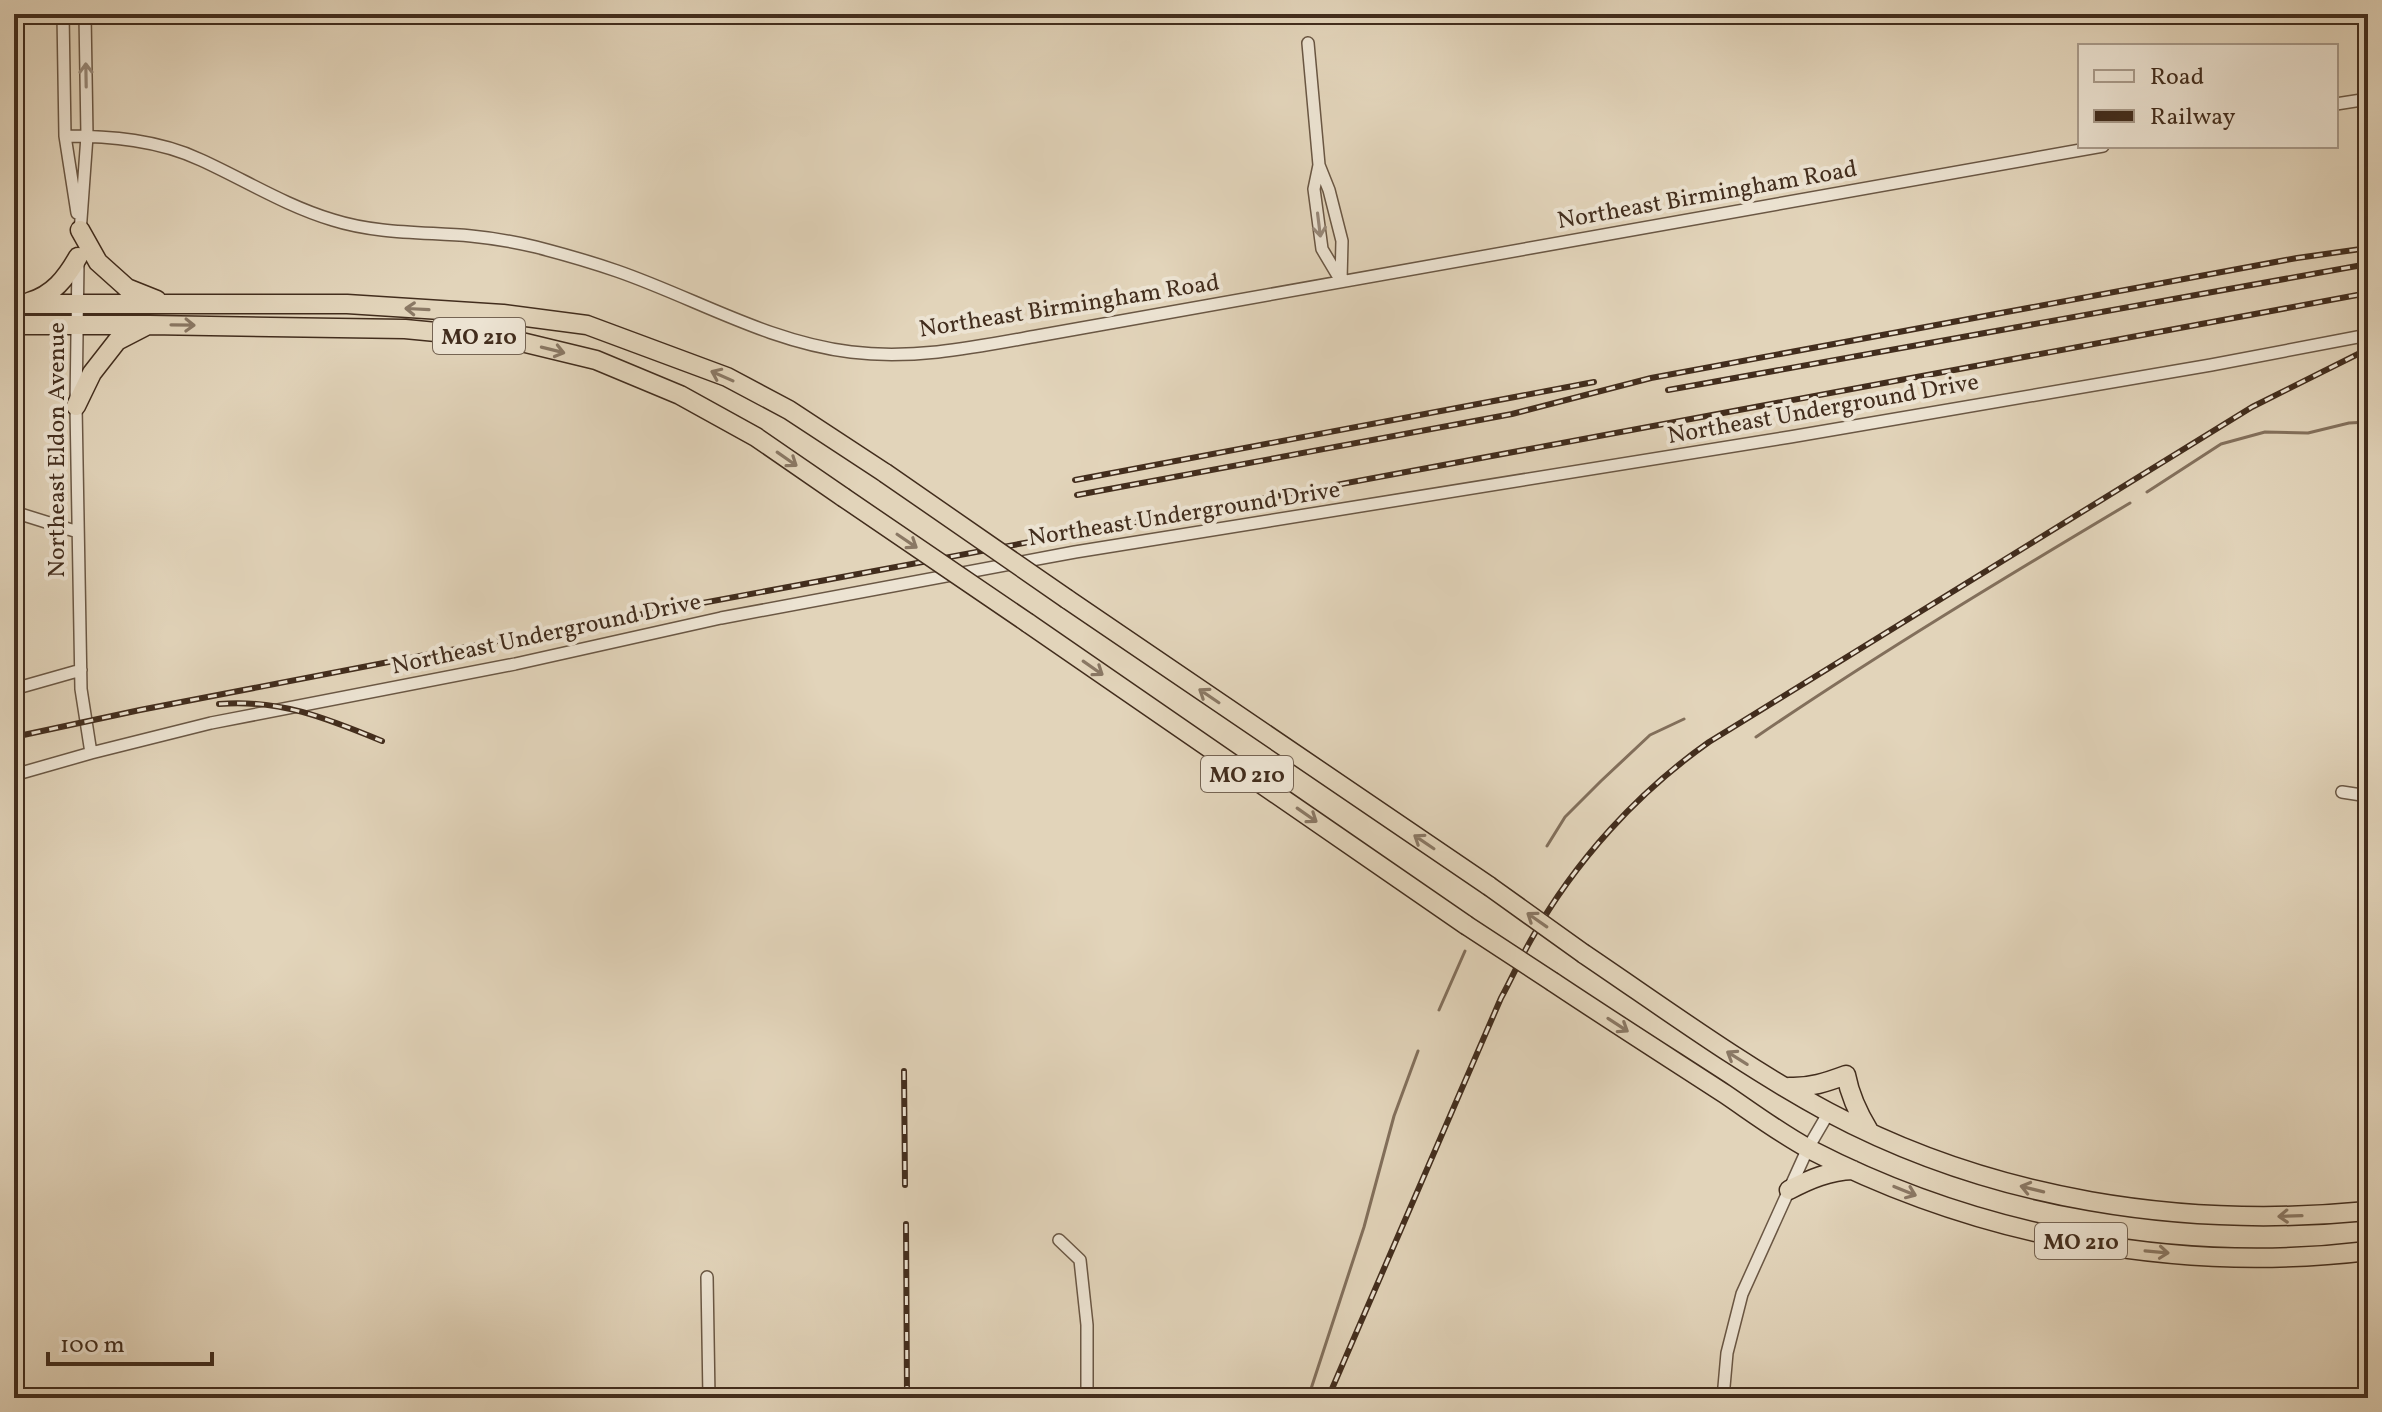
<svg xmlns="http://www.w3.org/2000/svg" width="2382" height="1412" font-family="Vollkorn,serif">
<style>
.lines{fill:none;stroke-linecap:round;stroke-linejoin:round}
.stream{stroke:#826f5b;stroke-width:3}
.minor-casing{stroke:#6a5744;stroke-width:14}
.trunk-casing{stroke:#422d1d;stroke-width:21}
.minor{stroke:#ece3d2;stroke-width:11}
.trunk{stroke:#e2d4ba;stroke-width:18}
.rail-casing{stroke:#422d1d;stroke-width:6}
.rail{stroke:#ece3d2;stroke-width:3;stroke-dasharray:9;stroke-linecap:butt}
.trunk-bridge-casing{stroke:#422d1d;stroke-width:21;stroke-linecap:butt}
.trunk-bridge{stroke:#e2d4ba;stroke-width:18}
.oneway{stroke:#978878}
.oneway2{stroke:#8a7864}
.labels{text-anchor:middle;stroke-width:8;stroke-linejoin:round;paint-order:stroke}
.shield{fill:#ece3d2;stroke:#756453;stroke-width:2}
.shield-label{font-size:22px;font-weight:bold;fill:#422d1d}
.street-label{font-size:24px;fill:#422d1d;stroke:#ece3d2}
</style>
<rect width="100%" height="100%" fill="#e2d4ba"/>
<filter id="stains"><feTurbulence type="fractalNoise" baseFrequency=".0025" numOctaves="4"/><feColorMatrix values="0 0 0 0 .2 0 0 0 0 .09 0 0 0 0 .02 0 0 0 .5 -.17"/></filter>
<radialGradient id="worn" r=".72"><stop offset=".6" stop-color="#630" stop-opacity="0"/><stop offset="1" stop-color="#630" stop-opacity=".3"/></radialGradient>
<g class="lines">
<path class="stream" d="M2147,492L2221,444L2265,432L2308,433L2349,423L2368,422
M1756,737C1878,654 2004,578 2130,503
M1547,846L1565,817L1601,781L1650,735L1684,719
M1439,1010L1465,951
M1308,1398L1364,1227L1394,1116L1418,1051"/>
<defs>
<path id="minor" d="M63,14L65,136L77,213
M1308,43L1319,165L1314,189L1322,249L1341,281
M2336,104L2368,99
M65,136C110,136 159,140 201,160C245,180 286,206 333,220C377,234 425,232 471,236C492,238 515,242 536,247C563,254 591,262 617,271C695,298 768,342 851,352C914,360 976,347 1037,336L2103,146
M1319,165L1329,190L1342,241L1341,280
M80,233L87,136L85,14
M78,262L76,406L81,689L91,753
M14,512L78,532
M14,689L81,670
M14,775L91,753L211,723L515,664L721,618L1075,552L1790,437L2211,365L2368,335
M2342,792L2368,796
M1059,1240L1080,1260L1087,1325V1398
M707,1277L709,1398
M1723,1398L1727,1353L1742,1294L1808,1148L1829,1112"/>
<path id="trunk" d="M80,230L98,262L127,288L157,300
M29,302C53,295 66,278 78,257
M14,304H347L503,314L587,325L727,377L789,410L885,473
M14,325H149L405,329L509,339L596,360L680,395L756,437L843,497
M76,406L92,373L117,341L146,326
M1067,599L1489,886
M1028,623L1466,925
M1584,954C1664,1008 1743,1066 1828,1112C1993,1200 2183,1229 2368,1211
M1553,982C1610,1020 1668,1057 1725,1094C1753,1113 1781,1134 1811,1150C1980,1237 2179,1274 2368,1251
M1789,1087C1810,1088 1827,1082 1846,1075C1850,1096 1858,1113 1869,1131
M1789,1190C1810,1179 1829,1171 1853,1170"/>
</defs>
<use href="#minor" class="minor-casing"/>
<use href="#trunk" class="trunk-casing"/>
<use href="#minor" class="minor"/>
<use href="#trunk" class="trunk"/>
<defs>
<path id="rail" d="M1668,390L2368,264
M1075,480L1594,382
M1077,495L1512,414L1651,378L2297,258L2368,248
M219,704C280,699 326,718 382,741
M14,737L140,710L487,643L2368,293
M904,1071L905,1185
M906,1224L907,1398
M1328,1398L1501,998C1512,978 1521,957 1532,938C1575,861 1638,792 1709,742L2252,407L2368,349"/>
</defs>
<use href="#rail" class="rail-casing"/>
<use href="#rail" class="rail"/>
<defs>
<path id="trunk-bridge" d="M885,473L1067,599
M843,497L1028,623
M1489,886L1584,954
M1466,925L1553,982"/>
</defs>
<use href="#trunk-bridge" class="trunk-bridge-casing"/>
<use href="#trunk-bridge" class="trunk-bridge"/>
</g>
<defs><path id="oneway-shaft" d="M-6 0H5M1.5-3L5.5 0L1.5 3" fill="none" stroke-width="1.6" stroke-linecap="round" stroke-linejoin="round" transform="scale(2)"/></defs>
<g class="oneway">
<use href="#oneway-shaft" transform="translate(86 75) rotate(-91)"/>
<use href="#oneway-shaft" transform="translate(1319 225) rotate(83)"/>
</g>
<g class="oneway2">
<use href="#oneway-shaft" transform="translate(417 309) rotate(-177)"/>
<use href="#oneway-shaft" transform="translate(183 325) rotate(1)"/>
<use href="#oneway-shaft" transform="translate(553 350) rotate(14)"/>
<use href="#oneway-shaft" transform="translate(722 376) rotate(-156)"/>
<use href="#oneway-shaft" transform="translate(787 459) rotate(35)"/>
<use href="#oneway-shaft" transform="translate(907 541) rotate(34)"/>
<use href="#oneway-shaft" transform="translate(1093 668) rotate(35)"/>
<use href="#oneway-shaft" transform="translate(1209 696) rotate(-146)"/>
<use href="#oneway-shaft" transform="translate(1307 815) rotate(35)"/>
<use href="#oneway-shaft" transform="translate(1424 842) rotate(-146)"/>
<use href="#oneway-shaft" transform="translate(1537 920) rotate(-145)"/>
<use href="#oneway-shaft" transform="translate(1618 1025) rotate(33)"/>
<use href="#oneway-shaft" transform="translate(1737 1058) rotate(-148)"/>
<use href="#oneway-shaft" transform="translate(2032 1189) rotate(-166)"/>
<use href="#oneway-shaft" transform="translate(1905 1191) rotate(22)"/>
<use href="#oneway-shaft" transform="translate(2290 1216) rotate(178)"/>
<use href="#oneway-shaft" transform="translate(2157 1252) rotate(5)"/>
</g>
<g class="labels">
<g class="shield">
<rect x="433" y="318" width="92" height="36" rx="6"/>
<rect x="1201" y="756" width="92" height="36" rx="6"/>
<rect x="2035" y="1223" width="92" height="36" rx="6"/>
</g>
<g class="shield-label">
<text x="479" y="344">MO 210</text>
<text x="1247" y="782">MO 210</text>
<text x="2081" y="1249">MO 210</text>
</g>
<g class="street-label">
<text transform="translate(1707 194) rotate(-10)" y="8">Northeast Birmingham Road</text>
<text transform="translate(1069 305) rotate(-9)" y="8">Northeast Birmingham Road</text>
<text transform="translate(1823 408) rotate(-10)" y="8">Northeast Underground Drive</text>
<text transform="translate(56 450) rotate(-90)" y="8">Northeast Eldon Avenue</text>
<text transform="translate(1184 513) rotate(-9)" y="8">Northeast Underground Drive</text>
<text transform="translate(546 633) rotate(-12)" y="8">Northeast Underground Drive</text>
</g>
</g>
<rect width="2382" height="1412" fill="none" stroke="#e2d4ba" stroke-width="48"/>
<rect x="16" y="16" width="2350" height="1380" fill="none" stroke="#422d1d" stroke-width="4"/>
<rect x="24" y="24" width="2334" height="1364" fill="none" stroke="#422d1d" stroke-width="2"/>
<rect x="2078" y="44" width="260" height="104" fill="#ece3d2" stroke="#a89a8a" stroke-width="2"/>
<rect x="2094" y="70" width="40" height="12" fill="#ece3d2" stroke="#a89a8a" stroke-width="2"/>
<text x="2150" y="84" font-size="24" fill="#422d1d">Road</text>
<rect x="2094" y="110" width="40" height="12" fill="#422d1d" stroke="#a89a8a" stroke-width="2"/>
<text x="2150" y="124" font-size="24" fill="#422d1d">Railway</text>
<path d="M48 1352v12h164v-12" fill="none" stroke="#422d1d" stroke-width="4"/>
<text x="60" y="1352" font-size="24" fill="#422d1d" stroke="#ece3d2" stroke-width="6" paint-order="stroke">100 m</text>
<rect width="100%" height="100%" filter="url(#stains)"/>
<rect width="100%" height="100%" fill="url(#worn)"/>
</svg>
